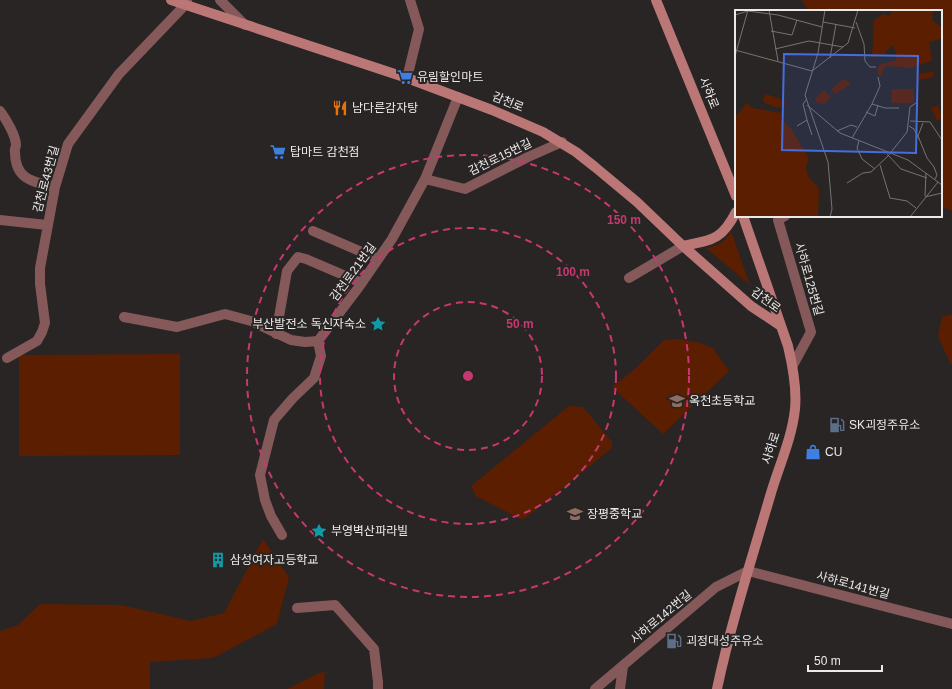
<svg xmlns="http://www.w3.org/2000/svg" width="952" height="689" font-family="Helvetica,'Noto Sans KR',sans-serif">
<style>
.green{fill:#5c1e01}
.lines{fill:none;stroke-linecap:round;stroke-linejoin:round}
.street{stroke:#855959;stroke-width:10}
.secondary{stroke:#bb7676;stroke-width:10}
.ring{fill:none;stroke:#c83870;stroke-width:2;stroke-dasharray:7 5}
.labels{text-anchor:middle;stroke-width:4;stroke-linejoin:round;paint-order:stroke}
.poi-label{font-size:12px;fill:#eceae9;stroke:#282524;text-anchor:start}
.street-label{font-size:12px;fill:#eceae9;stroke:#282524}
.inset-road{fill:none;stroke:#767473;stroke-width:1}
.view{fill:#466ddb;fill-opacity:0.15;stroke:#466ddb;stroke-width:2}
.inset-edge{fill:none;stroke:#eceae9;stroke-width:2}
.centre{fill:#c83870;stroke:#282524;stroke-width:2}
.ring-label{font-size:12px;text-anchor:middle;font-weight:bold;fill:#c83870;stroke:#282524;stroke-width:4;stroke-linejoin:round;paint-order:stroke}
</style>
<rect width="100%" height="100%" fill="#282524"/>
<path class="green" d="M801,0H952V211L941,206V11H809Z
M731,231L750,285L706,248C718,246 725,242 731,231Z
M952,314V364L950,363L938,336L942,317Z
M678,339L701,343L713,348L729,371L663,434L612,387L635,369L664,340Z
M180,354V455L19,456V355Z
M569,406L583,407L612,442V448L532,513L523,519L518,518L476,496L471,486Z
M263,539L289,577L277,624L213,658L150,662V689H0V631L18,625L40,604L121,605L191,621L224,613Z
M325,672L324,689H287L319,673Z"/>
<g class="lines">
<path class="street" d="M220,0L245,25
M407,78L419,29L410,0
M0,111C6,119 16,136 16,145C16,148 14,149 15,152C15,179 32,182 55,187
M425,179L465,189L528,157L562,142
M785,216L778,220L811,332L793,365
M0,220L47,225
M313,231L378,259
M629,278L683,246
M124,317L177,327L225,314L251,321L291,340L305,342L318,341L359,287L392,239L425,179L458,97
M276,334L287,271L298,257L306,259L362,283
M7,358L37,341L42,332L45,323L40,284V268L55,187L68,144L119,74L185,5L187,0
M282,535L271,516L265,500L260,475L274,420L293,398L314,378L321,356L318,341
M297,608L335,605L374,649L378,682V689
M595,689L716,587L748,571L952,624
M620,689L623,666"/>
<path class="secondary" d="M171,0L407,78L492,110L543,132L576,152L595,167L637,202L683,246L751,306L781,326
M656,0L736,196
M683,246C712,240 722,240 736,212
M717,689C731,623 752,558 771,493C779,466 792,438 795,409C797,388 793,367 788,346L743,216"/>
</g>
<g class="ring">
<circle cx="468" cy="376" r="74"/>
<circle cx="468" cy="376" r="148"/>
<circle cx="468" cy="376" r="221"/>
</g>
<defs>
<symbol id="supermarket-bare" viewBox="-9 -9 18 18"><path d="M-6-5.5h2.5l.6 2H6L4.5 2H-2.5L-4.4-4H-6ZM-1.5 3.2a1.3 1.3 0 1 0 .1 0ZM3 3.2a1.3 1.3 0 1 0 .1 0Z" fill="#3f7fe0" stroke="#282524" stroke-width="2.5" paint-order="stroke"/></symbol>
<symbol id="restaurant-bare" viewBox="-9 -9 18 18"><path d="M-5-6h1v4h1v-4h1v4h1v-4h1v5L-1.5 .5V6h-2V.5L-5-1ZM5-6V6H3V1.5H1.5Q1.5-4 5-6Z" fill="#e8710a" stroke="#282524" stroke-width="2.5" paint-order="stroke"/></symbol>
<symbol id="sight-bare" viewBox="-9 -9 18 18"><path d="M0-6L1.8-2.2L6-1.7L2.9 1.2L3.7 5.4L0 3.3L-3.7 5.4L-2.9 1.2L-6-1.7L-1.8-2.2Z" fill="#0f9aa8" stroke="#282524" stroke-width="2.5" paint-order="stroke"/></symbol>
<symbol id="school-bare" viewBox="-9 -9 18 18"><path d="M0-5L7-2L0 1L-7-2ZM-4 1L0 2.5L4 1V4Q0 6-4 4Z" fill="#8d6e63" stroke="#282524" stroke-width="2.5" paint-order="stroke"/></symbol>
<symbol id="fuel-bare" viewBox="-9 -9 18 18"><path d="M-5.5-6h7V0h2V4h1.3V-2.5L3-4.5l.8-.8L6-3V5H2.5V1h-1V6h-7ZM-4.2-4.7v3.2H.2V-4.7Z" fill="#5c6f8a" stroke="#282524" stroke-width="2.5" paint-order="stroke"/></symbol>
<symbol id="shop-bare" viewBox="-9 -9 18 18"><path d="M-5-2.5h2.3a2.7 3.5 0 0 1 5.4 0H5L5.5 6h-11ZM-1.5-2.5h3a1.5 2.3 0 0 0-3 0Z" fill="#3f7fe0" stroke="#282524" stroke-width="2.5" paint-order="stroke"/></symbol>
<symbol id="building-bare" viewBox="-9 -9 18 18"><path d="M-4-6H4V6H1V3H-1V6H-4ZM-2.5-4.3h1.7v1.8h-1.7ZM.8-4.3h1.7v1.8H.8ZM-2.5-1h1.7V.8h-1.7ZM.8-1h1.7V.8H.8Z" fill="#0f9aa8" stroke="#282524" stroke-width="2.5" paint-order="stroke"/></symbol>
</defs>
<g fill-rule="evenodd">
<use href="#supermarket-bare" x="394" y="66" width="22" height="22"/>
<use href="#restaurant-bare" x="329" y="97" width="22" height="22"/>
<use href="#supermarket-bare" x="267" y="141" width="22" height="22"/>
<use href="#sight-bare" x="367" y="313" width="22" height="22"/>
<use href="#school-bare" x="666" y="390" width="22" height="22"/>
<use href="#fuel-bare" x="826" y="414" width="22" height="22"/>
<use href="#shop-bare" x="802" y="441" width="22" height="22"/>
<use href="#school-bare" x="564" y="503" width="22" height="22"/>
<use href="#sight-bare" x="308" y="520" width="22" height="22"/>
<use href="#building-bare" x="207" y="549" width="22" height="22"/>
<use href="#fuel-bare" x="663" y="630" width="22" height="22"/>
</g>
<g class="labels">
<g class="poi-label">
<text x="417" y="81">유림할인마트</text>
<text x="352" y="112">남다른감자탕</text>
<text x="290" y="156">탑마트 감천점</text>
<text x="366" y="328" text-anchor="end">부산발전소 독신자숙소</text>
<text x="689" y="405">옥천초등학교</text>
<text x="849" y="429">SK괴정주유소</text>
<text x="825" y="456">CU</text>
<text x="587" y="518">장평중학교</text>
<text x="331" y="535">부영벽산파라빌</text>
<text x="230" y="564">삼성여자고등학교</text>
<text x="686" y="645">괴정대성주유소</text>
</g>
<g class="street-label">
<text transform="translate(709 93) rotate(68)" y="4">사하로</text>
<text transform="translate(508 102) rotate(22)" y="4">감천로</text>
<text transform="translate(500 157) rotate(-26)" y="4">감천로15번길</text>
<text transform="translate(46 179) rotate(-75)" y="4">감천로43번길</text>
<text transform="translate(353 272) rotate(-54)" y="4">감천로21번길</text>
<text transform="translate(809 279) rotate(74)" y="4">사하로125번길</text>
<text transform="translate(766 300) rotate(36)" y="4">감천로</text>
<text transform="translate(771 448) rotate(-72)" y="4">사하로</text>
<text transform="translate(853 585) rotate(15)" y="4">사하로141번길</text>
<text transform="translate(661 617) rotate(-40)" y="4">사하로142번길</text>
</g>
</g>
<g transform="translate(735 10)">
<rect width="207" height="207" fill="#282524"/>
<path d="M157,0H198L197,10L207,18L206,28L194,33L197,50L177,58L151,56L145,67L142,61L144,55L161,50V42L157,35L150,43L137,48L139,10L149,4L155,6ZM198,61L199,67L183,70L184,64ZM109,69L116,74L100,84L96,79ZM157,79H179V93H156ZM89,80L96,87L89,94L82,92L80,89ZM31,84L49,90L50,96L43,98L30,93L28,89ZM12,93L17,98L47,103L46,110L56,118L74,149L71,157L73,166L84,179L83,207H0V107ZM203,95L207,109L202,110L196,98Z" fill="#5c1e01"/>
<path class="inset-road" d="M34,0L43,51M90,0L83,43L70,85L93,152L97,199L95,207M0,5L13,1L43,5L87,17M88,12L120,18M121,12L129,34L130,51L135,57H141M36,21L57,25L62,10M40,39L74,31L108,37M0,40L77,61M0,46L13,0M95,48L101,14M77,61L113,33L123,0M137,94L145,76L143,67M72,95L105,123L173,150L207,175M131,102L140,106L143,95M72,110L77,125M175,111L195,112L207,130M188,113L183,126L192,148L199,157L202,165L200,169M62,116L72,110L68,94L71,90M174,116L179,119L184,129M102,121L116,115L122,117M117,128L137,94L150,98H164M124,131L122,138L127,149L140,159M152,144L166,159L192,168M145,155L155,188L172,191L181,198M112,173L128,163L136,162L153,146L172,122L175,97L181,93M190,186L191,163M190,187L207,183M175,207L203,172"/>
<path class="view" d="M49,44L183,46L181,143L47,140Z"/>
<rect width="207" height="207" class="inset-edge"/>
</g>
<circle cx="468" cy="376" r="6" class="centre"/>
<g class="ring-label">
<text x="624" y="224">150 m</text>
<text x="573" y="276">100 m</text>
<text x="520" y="328">50 m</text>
</g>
<path d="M808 665v6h74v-6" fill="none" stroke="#eceae9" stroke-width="2"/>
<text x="814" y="665" font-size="12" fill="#eceae9" stroke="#282524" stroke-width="3" paint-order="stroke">50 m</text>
</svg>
